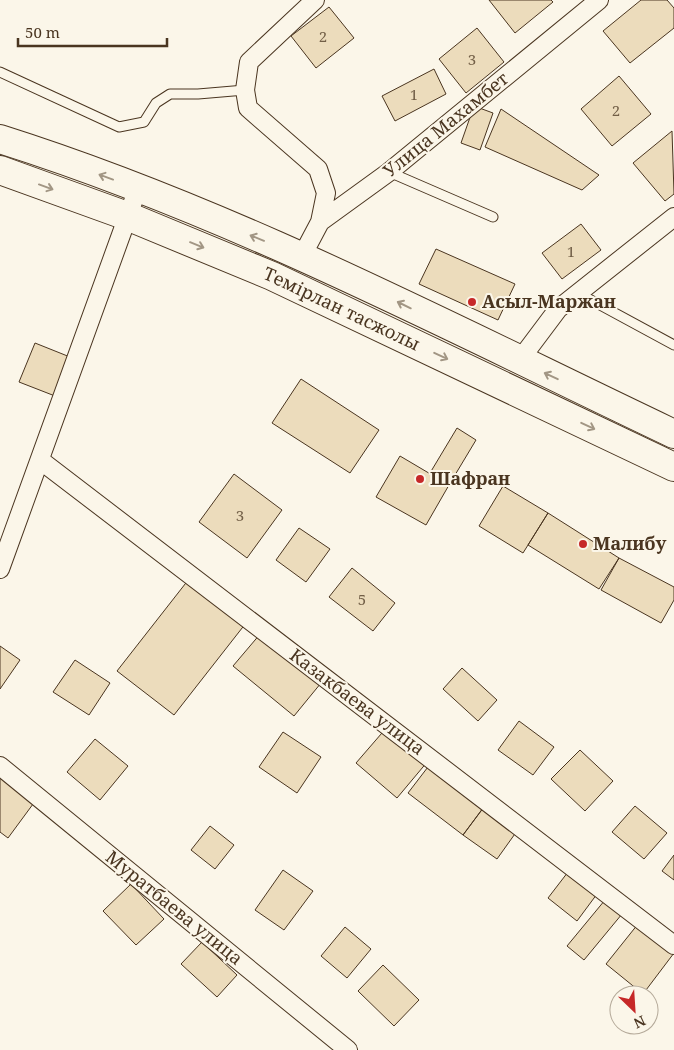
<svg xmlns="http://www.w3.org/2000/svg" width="674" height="1050" font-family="'Noto Serif',serif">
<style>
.building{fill:#ecdcbc;stroke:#4a3520}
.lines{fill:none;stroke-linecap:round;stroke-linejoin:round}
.lane-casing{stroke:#4a3520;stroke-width:11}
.street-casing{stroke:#4a3520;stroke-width:20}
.primary-casing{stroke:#4a3520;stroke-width:30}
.lane{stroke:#fbf6e9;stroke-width:9}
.street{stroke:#fbf6e9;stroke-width:18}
.primary{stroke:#fbf6e9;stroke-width:28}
.oneway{stroke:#a29684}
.poi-dot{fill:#c62828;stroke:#fbf6e9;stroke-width:2}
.labels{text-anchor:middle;stroke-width:4;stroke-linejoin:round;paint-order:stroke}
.number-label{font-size:15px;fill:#725f47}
.street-label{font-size:18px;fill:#4a3520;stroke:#fbf6e9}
.poi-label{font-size:18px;font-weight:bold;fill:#4a3520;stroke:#fbf6e9;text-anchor:start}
</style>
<rect width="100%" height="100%" fill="#fbf6e9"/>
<path class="building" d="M489,0H551L553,2L515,33Z
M641,0H667L674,8V28L630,63L603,31Z
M329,7L354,38L316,68L291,36Z
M477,28L504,62L466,93L439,59Z
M434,69L446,94L395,121L382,96Z
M619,76L651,114L612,146L581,109Z
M474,106L493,113L480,150L461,143Z
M501,109L599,175L582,190L485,147Z
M672,131L674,194L665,201L633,163Z
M581,224L601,250L562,279L542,253Z
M436,249L515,284L498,320L419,284Z
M35,343L70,357L55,396L19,382Z
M301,379L379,430L350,473L272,423Z
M457,428L476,440L449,485L430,473Z
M400,456L449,485L426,525L376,497Z
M234,474L282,510L247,558L199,522Z
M503,486L548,513L523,553L479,526Z
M548,513L619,558L599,589L528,545Z
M299,528L330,549L306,582L276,560Z
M619,558L674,587V600L661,623L601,590Z
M352,568L395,603L373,631L329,597Z
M189,579L246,623L174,715L117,671Z
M261,633L321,683L294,716L233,666Z
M0,646L20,660L0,689Z
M75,660L110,683L89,715L53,692Z
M462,668L497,700L478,721L443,689Z
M519,721L554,747L533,775L498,750Z
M388,726L428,761L397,798L356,763Z
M283,732L321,757L297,793L259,767Z
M95,739L128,766L100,800L67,772Z
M580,750L613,781L585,811L551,779Z
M431,763L486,804L463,835L408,793Z
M0,773L36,800L8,838L0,832Z
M635,806L667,833L644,859L612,832Z
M484,807L517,831L497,859L463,835Z
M210,826L234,845L215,869L191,850Z
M674,855V880L662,871Z
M283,870L313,891L284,930L255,910Z
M568,872L597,894L577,921L548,898Z
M131,884L164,919L136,945L103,911Z
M605,900L622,914L584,960L567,946Z
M638,924L674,953L643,994L606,964Z
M345,927L371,949L347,978L321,956Z
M202,942L237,975L217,997L181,964Z
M383,965L419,1000L394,1026L358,991Z"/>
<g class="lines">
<defs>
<path id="lane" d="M0,72L119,127L144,122L156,103L170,94H198L245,90
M389,172L493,217
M578,293L674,345"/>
<path id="street" d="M315,0L249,62L245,90L248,108L318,169L326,193L320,222
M302,256L320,222L389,172L599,0
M519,361L558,309L674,217
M40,460L674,945
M0,569L138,188
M0,766L348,1050"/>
<g id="primary">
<path d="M0,139C234,213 453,329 674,434"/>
<path id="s1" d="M0,170L127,216L272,276L674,467"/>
</g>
</defs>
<use href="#lane" class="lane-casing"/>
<use href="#street" class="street-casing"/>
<use href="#primary" class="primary-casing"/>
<use href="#lane" class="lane"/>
<use href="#street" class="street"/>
<use href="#primary" class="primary"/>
</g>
<defs><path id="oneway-shaft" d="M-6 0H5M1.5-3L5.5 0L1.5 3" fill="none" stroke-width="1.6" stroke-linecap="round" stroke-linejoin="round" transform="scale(1.25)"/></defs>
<g class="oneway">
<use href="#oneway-shaft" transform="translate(106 177) rotate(-160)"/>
<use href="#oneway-shaft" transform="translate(46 187) rotate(20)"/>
<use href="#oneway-shaft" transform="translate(257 238) rotate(-158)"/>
<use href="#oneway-shaft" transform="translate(197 245) rotate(22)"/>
<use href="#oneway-shaft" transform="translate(404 305) rotate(-154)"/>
<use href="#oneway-shaft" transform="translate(441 356) rotate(25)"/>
<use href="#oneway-shaft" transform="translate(551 376) rotate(-155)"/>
<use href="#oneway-shaft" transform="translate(588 426) rotate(25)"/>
</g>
<g class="poi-dot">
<circle cx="472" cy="302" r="5"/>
<circle cx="420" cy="479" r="5"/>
<circle cx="583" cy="544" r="5"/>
</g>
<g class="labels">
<g class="number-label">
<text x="323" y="42">2</text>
<text x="472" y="65">3</text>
<text x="414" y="100">1</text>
<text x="616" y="116">2</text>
<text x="571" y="257">1</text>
<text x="240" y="521">3</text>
<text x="362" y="605">5</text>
</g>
<g class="street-label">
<text transform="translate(446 125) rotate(-39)" y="6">Улица Махамбет</text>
<text dy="6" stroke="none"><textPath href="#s1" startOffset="369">Темірлан тасжолы</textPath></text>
<text transform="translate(357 702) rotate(37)" y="6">Казакбаева улица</text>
<text transform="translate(174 908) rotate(39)" y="6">Муратбаева улица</text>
</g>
<g class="poi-label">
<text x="482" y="308">Асыл-Маржан</text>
<text x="430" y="485">Шафран</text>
<text x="593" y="550">Малибу</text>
</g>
</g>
<g transform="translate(634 1010) rotate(155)"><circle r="24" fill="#fbf6e9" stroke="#b4a999"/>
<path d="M0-4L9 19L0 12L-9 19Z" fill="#c62828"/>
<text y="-8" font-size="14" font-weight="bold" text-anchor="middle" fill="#4a3520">N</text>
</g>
<path d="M18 38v8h149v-8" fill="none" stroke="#4a3520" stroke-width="2.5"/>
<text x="25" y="38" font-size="15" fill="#4a3520" stroke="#fbf6e9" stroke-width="4" paint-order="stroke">50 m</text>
</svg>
